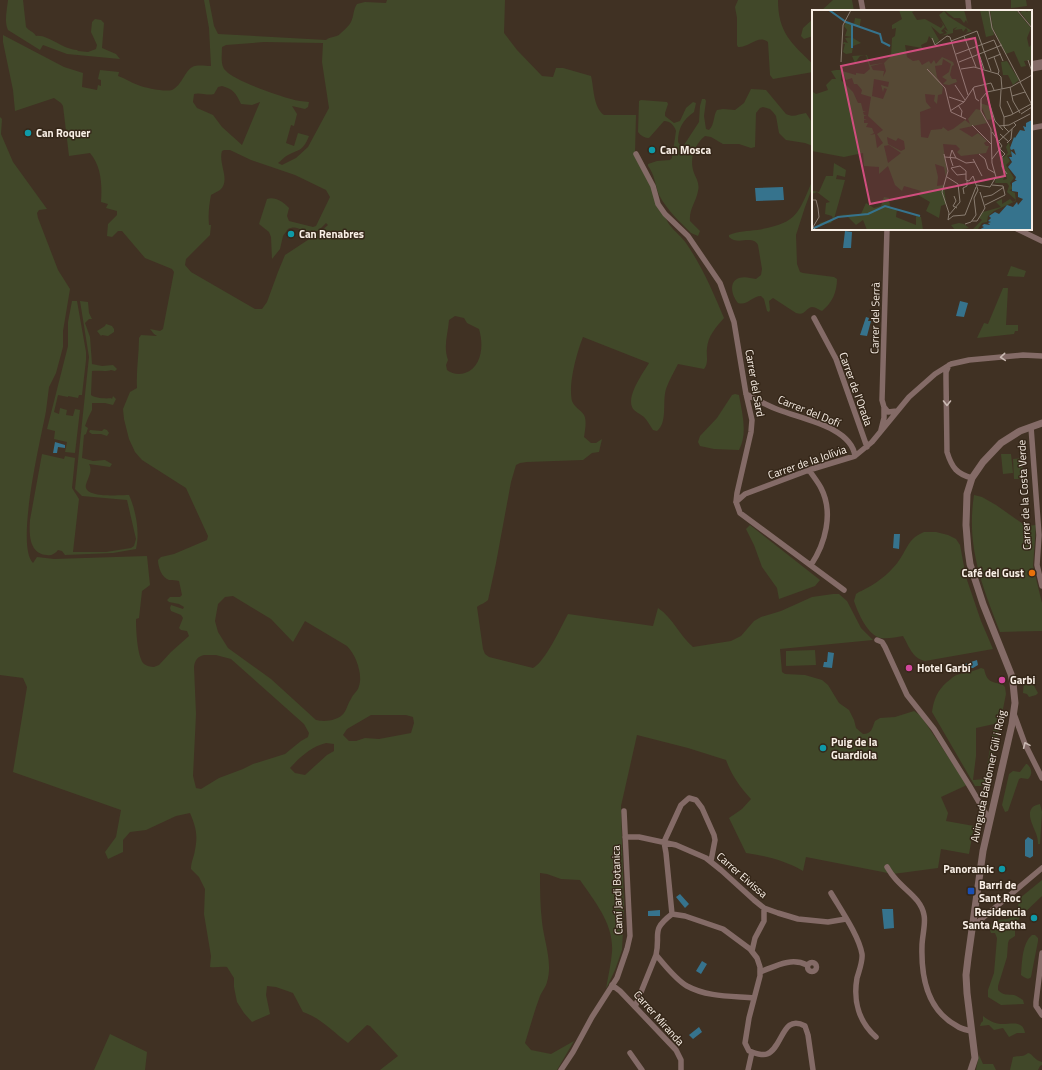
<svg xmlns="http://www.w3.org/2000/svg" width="1042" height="1070" font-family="'Titillium Web',sans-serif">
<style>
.green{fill:#414829;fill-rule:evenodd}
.water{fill:#36738d}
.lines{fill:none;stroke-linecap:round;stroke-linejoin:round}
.minor{stroke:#846b67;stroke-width:5.5}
.tertiary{stroke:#846b67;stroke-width:7}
.oneway{stroke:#cabab3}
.culture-dot{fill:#0f9aa8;stroke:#352719;stroke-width:1.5}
.food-dot{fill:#e8710a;stroke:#352719;stroke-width:1.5}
.hotel-dot{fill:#d1479c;stroke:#352719;stroke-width:1.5}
.transit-dot{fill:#1a4fb4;stroke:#352719;stroke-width:1.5}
.labels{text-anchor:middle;stroke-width:3;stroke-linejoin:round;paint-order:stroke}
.poi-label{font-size:11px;font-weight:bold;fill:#f9efe6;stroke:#352719;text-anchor:start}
.street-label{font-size:11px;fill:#f9efe6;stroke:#352719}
.inset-river{fill:none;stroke:#36738d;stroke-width:2}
.inset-road{fill:none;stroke:#8a7d71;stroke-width:1}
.view{fill:#d04e7e;fill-opacity:0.15;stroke:#d04e7e;stroke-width:2}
.inset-edge{fill:none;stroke:#f9efe6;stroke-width:2}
</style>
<rect width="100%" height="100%" fill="#403123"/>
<path class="green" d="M8,0H23L26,27C29,31 33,31 36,36C47,34 64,50 77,50L78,51L88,52L96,49L97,45L91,32L92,22L95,19L101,20L104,23L102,48L116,54L120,59L67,54L43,45L40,50L8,30C4,22 7,10 8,0Z
M204,0H209L214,26L218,34L326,40C330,36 336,38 340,34C343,31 349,26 351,22C354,16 353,10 357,4L365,2L386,3L387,0H505L504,33L517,50L542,76L553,77L556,68H563L591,76C594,88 593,107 604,115H636L635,153L665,214C666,226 680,234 686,243C702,266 713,292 724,318C716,327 708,336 707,348C706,356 709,363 704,369L678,364C674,372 669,380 666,389C662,402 668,422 657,431L653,430C650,426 648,421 644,417C641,414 634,412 632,407C627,395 643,373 649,363L583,337C577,352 568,384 572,401C574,407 581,410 584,415C587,421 585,430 584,437L591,443H596L602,439L599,452L592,453L583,460L527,462L520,463L516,465L511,482L496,563L488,600C484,604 480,604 477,607L483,649L485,654L489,657L533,668C545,662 561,627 568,614L653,626L658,608C673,618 679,635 693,647L731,641L741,636L754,621L761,617L781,611L812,597L833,594H839L847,601L861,628L873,640L780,649L782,672L785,674L805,675L822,680L828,685L839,703L849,710L854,720L856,728L863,734C872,734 872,728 875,721L880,718L895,717L914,711L921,716L967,785L941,797L948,813L946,821L974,826L969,854L941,849L938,868L893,874L888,864L884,866L888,873L806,857L803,871C784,860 766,856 746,853L729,818L742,809L751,799C740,787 732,776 726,760L688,748L637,735L621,806L624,911L622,950L615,970L606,989C608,977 611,964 612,952C614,924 595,902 580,880L561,879L547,874L540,873C540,889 540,905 542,922C544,941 553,963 547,982C546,987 542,991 540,996C534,1012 530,1027 525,1043L531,1050L551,1054L574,1041L557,1070H380L398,1056L370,1026L367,1025L348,1043C333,1032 321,1018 303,1012L293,993L276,987L267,986L266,995L270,1014L252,1022L244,1013L237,1002L234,987V978L227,967C221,966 216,968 210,967L211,956L204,914L205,889L199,877L191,869C191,862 194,857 195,850C198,835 196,827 190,813L176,816L146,830L130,832L123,840V852L108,859L105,852L116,837L121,810L13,772L27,687L23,678L0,675V117L2,119L1,134L13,162L47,209L39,210L37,213L38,218L58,270L70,289L63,331V347L56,373L49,387L46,411C41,438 15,545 33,563L37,557L54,559L147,556L150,585L142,591L139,618L136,619C136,629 137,657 144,664C147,666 150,667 154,667L159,665L171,652L189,636L187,631L181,630L179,628L183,618L181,615L171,611L170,608L171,605L183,609L184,607L179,604L169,602L167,600L170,597H180L182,595L179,581C176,580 173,580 169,580C162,578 158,567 158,560L161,557L174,554L207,540L208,536L186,488L142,460L135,452L129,439L124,419L123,409L130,392L137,388C136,371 139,355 139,338L141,335L157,336L154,334L150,329L160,331L163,329L174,272L172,269L145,258L122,231H118L112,237L107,236L108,224L117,215V211L106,208L108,204L101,202C102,186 102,167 90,153L69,156L63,106L61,103L54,98L15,111L13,90L3,42V35L64,67L83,73L82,87L97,90L98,85L101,86V80L98,79L100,70L119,72L118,76C125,78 131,83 138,85C145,88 165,92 172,90C183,85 185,68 195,66C200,65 206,66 211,66L209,28ZM264,42L323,43L322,62L329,108L308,147L296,158L282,165L278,163C281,161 284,157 288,155C300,149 303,151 309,136L298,133L294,146L286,143L291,125L294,126L297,114L292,106L305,109L308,107L309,102C303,101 297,101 291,99C279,96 233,80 226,71C220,66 222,55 222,47L226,45ZM222,86C233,89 236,93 241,104L252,105L260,102L242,145L222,127L213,115L197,108L193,102L194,94C200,92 207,96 214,94L218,87ZM224,150H230L251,160L295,175L326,190L330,197L316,226L313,227L289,221L287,216L289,208C284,202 274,196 267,199L259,224L269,232L271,237L272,259L280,249L283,236L288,229C295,225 304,229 306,237L319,230L326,223L328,225L320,232L285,255L278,272L267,302L262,309H255L191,272L185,265L186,259L210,235L211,225H209C208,215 209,205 211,195C214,193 217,192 220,190C231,180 218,164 222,151ZM455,316L464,318L467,323L479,329C484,345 482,367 465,373C459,375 452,374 447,370L446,365L448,360C443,346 448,334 449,320ZM233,596L271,619L293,642L305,621L347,646C356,655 363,674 359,686C358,691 353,694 351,699C348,703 347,709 344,713C338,721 324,722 316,720L271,679L228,648L218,632L215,621L218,604L225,597ZM204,655H216L231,659L304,724L309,733L308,737L301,741L285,754L253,764L243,769L219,778L201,789L196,788L193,776L196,714L194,667C195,660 197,657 204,655ZM371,715H406L413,717L414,723L411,733L379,739L365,738L356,741H349L343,735L347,729ZM326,743L334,744V751L327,755L305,775L295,773L290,768C301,756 311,747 326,743Z
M738,0H778C778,32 791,43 813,64V72L773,79L770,75L768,42C758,34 749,48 738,47L737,45V18L735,7Z
M833,0H852L854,11H821Z
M1011,0H1026L1027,6L1011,8Z
M813,19V36L804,39L801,36L803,28Z
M751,89L766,90L786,114C794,118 798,114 806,113L813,124V146L805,143L786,140L779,133L776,116L773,112L770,109L763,107L760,108L756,113L755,147L751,148L739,144H723L711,137L705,136C694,145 689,159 694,173C696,178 700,184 698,191C696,202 689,209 690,221L700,231L698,236L691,233C679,221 667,210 659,195C655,185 655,175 648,166V164L657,161L670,160L672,158L676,131C674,125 670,121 664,121L649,138C645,138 641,136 638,132L639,101L641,100L667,102L668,104L665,113V116L674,123L680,121L686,108L693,102L696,103L694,112C683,120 678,128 678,142L681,146L684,145L699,122L700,106L702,99H705L706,101L704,116L706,129L709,130C715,124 713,116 717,110L723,109L735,110L744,103Z
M813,179V186L805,207L796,235L797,264L800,272L803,273L834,277L837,279C837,292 832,303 822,311C819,310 816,307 812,307C805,308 806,316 796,313L773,298L769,301L770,310L769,312L767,311L764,299L761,296C752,296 747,306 738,303C732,296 728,282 739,278C745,276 750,278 756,279L761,275L762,269L758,245C752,234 738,246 729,237V235C738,231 748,231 757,230C798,223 798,214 813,179Z
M1011,266L1026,271L1024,277L1007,276Z
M1003,288H1008L1006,325H1018V331H1015L1014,334L977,338L984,323L988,324Z
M72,301H77L86,352V360L82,395H79L78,398L68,396V397L58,395L54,412L59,414L60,408L67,410L66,415L73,416L75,409L80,410L75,453L65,452L67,442L54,439L55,431L47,429L68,346V322Z
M80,301L88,302L89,313L92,319H89L85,323L90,337L92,364L102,366L113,365L117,369L115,371L111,370C106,372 97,370 92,371L91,395C94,398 107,399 111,398L112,399L113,396L116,399L113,405L105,403H92V410L88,418L85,426L88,428L86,434L84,435L82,458L93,461L105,460L112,464L110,467L89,464C92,470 90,473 88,479C87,482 85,485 86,488C89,498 120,495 129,495C136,511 140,532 136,549L113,553L65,555L62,551L58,550C55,554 51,556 47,555C29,554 29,534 30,520L42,454L64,459L65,456L75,458L72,488L79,499L73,552H106L131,548L134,546L136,539L127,500L82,496L75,489L89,357Z
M106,324L112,326L114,329V332L108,336L102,335L101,336L97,331L105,326Z
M735,394L739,395C742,413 748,433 739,450L714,449L700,446L698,442L700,436L717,418L732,395Z
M104,429L107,430L109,433L107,436L101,434H92L89,432L90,430L102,431Z
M1001,454H1011L1013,473L1003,474Z
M1022,458L1023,479H1014L1013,459Z
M974,495L982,497L996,505L1026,526L1036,525L1033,566L1042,603V631L1000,632C982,585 966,547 974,495Z
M750,525L820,580L815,586L779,599L777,588L762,567L754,545L746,529Z
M924,532H936L948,535L956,539L960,545L966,577L981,621L993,649L925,661C912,658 909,646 903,636C896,637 889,639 881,638C868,636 858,613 854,601L856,594C860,591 864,590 867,588C879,582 893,570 900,559C908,547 909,538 924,532Z
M815,650L816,665L786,666V651Z
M981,668L984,669C987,681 990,682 1002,684L1005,687L1006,694L988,783L985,786H975L932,712C934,699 937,691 947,682C950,680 953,676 957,675C965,672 973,672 981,668ZM994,724L985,779L973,780L976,756V728Z
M1024,681L1033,684L1038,693L1036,695L1029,697L1027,694L1023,693Z
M1026,764H1027C1032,768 1033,775 1028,779L1021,778L1019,779L1008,811L1005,812L1002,805L1009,774L1013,771L1020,772Z
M1040,804L1042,812L1040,844H1038C1038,840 1037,835 1035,831C1032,823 1023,807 1040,804Z
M1042,880V896L1020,917L1017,922L1015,926V936L1009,940L1008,943L1007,957L998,986V990C1004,996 1007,994 1014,995C1017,996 1020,998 1023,1000L1024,1004L1001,1005L988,997V990L994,973L997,938L995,933H991L989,927L996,920L1008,919L1012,916L1017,910L1020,898Z
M1032,935H1035L1038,938V941L1031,977C1028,981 1024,977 1021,975C1022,963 1022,943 1032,935Z
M983,1016C988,1020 995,1024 1001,1024C1009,1025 1023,1019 1025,1033H1017L1009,1037L1003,1028L994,1030L989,1025L980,1026L981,1023L983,1021Z
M110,1034L147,1052L145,1070H94Z
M1028,1053C1033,1054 1034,1060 1042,1062V1065L1040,1066L1038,1070H1010L1013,1057C1018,1055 1022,1058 1028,1053Z
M979,1055L983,1064H993L996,1070H976Z"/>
<path class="water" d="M783,187L784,200L756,201L755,188Z
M845,231L852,232L851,248H843Z
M960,301L968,303L964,317L956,316Z
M866,317L869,318L868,321H871L867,336L860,335Z
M55,442L65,445V448L58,447L57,453H53Z
M894,534H900L899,549L893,548Z
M828,652L834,653L832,668L823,667L824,662H827Z
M977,660L978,665L973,668H967L965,664Z
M1028,837L1033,840V856L1030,858L1025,856V840Z
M680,894L689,904L685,908L676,897Z
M882,909H893L894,928L884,929Z
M660,910V916H648V911Z
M702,961L707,964L701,974L696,971Z
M699,1027L702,1032L693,1039L689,1035Z"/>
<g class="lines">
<path class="minor" d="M861,0L863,11
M968,0L969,11
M1031,64L1042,62
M1031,69L1042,67
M1031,128L1042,126
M636,154L653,186L658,204L665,214L688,236L720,283L734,322L746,394L752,420L751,432L737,493L736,502L740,513L844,590
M887,229L882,400L884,407L888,412L897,411
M1017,229L1042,241
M814,318L836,359L867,447
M949,365L946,372V379L947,452C952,468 957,474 972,478
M746,394C757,400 768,406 779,410C802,419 851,427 855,456
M1031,427L1039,535L1037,565L1042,586
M881,430L884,418V407
M809,470C813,476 818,482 821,488C834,513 825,544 811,565
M736,502L745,494L809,470L855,456L872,442L909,397L935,374L951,364L969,360L1023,355L1042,356
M877,640L882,642L885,647L907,695L934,729L969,785L989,819
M1014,714L1025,744L1042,778
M625,837H639L676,845L706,858L721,870L754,900L764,908L778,913L798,919L828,922L846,919
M887,867C889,870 891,874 894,877C904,890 921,898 924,915C926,923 922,937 922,946C921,977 927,1010 957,1026C961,1029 967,1030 971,1031
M831,893C841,910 859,936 862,954C863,961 859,971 857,978C853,1001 859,1022 876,1037
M672,914L666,853L664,842L681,805L689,798L696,800L702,808L714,835L715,840L711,861
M972,927L1042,868
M752,951L755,938L764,921V908
M1042,953L1036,1002V1006L1042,1015
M807.5 967a4.5 4.5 0 1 1 9 0a4.5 4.5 0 1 1-9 0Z
M760,972C776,966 791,957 807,965
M612,985L620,991L676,1050L681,1060V1070
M754,998C731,996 707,997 687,986C675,979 665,965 656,955C661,933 650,931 672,914L685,916L723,929L750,949L757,958L760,967V976L749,1018L745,1043L749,1051C755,1053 762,1056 767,1054C783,1048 782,1013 805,1026L808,1035L813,1070
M635,1007L656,955
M630,1053L642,1070
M561,1070L573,1052L592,1017L617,978L627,949L630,936L624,811
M748,1070L752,1052"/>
<path class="tertiary" d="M971,1070L975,1058L967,993L966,975L968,958L983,851L1012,724L1015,703L1013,683L1011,674L983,604L970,564L968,550L966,525L967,494L972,478L983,462L1001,443L1020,431L1042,423"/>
</g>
<defs><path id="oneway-chevron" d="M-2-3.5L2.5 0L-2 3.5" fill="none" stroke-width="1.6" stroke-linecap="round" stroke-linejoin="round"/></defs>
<g class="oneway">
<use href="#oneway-chevron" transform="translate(1003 357) rotate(175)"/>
<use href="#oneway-chevron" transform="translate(947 403) rotate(90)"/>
<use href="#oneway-chevron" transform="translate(1026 745) rotate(-114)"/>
</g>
<g class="culture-dot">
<circle cx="28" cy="133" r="4"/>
<circle cx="652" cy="150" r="4"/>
<circle cx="291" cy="234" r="4"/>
<circle cx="823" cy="748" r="4"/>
<circle cx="1002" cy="869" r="4"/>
<circle cx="1034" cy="918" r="4"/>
</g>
<circle class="food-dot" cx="1032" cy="573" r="4"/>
<g class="hotel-dot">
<circle cx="909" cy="668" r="4"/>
<circle cx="1002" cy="680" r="4"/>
</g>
<rect class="transit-dot" x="967" y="887" width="8" height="8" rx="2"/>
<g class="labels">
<g class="poi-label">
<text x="36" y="137">Can Roquer</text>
<text x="660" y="154">Can Mosca</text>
<text x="299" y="238">Can Renabres</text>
<text x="1024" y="577" text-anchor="end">Café del Gust</text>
<text x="917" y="672">Hotel Garbí</text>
<text x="1010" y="684">Garbi</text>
<text x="831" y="746">Puig de la<tspan x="831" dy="13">Guardiola</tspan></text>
<text x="994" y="873" text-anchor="end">Panoramic</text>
<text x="979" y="889">Barri de<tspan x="979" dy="13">Sant Roc</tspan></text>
<text x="1026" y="916" text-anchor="end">Residencia<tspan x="1026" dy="13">Santa Agatha</tspan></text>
</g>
<g class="street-label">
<text transform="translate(875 318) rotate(-89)" y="4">Carrer del Serrà</text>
<text transform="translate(755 383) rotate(80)" y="4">Carrer del Sard</text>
<text transform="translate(856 389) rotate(70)" y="4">Carrer de l'Orada</text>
<text transform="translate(809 411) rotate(22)" y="4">Carrer del Dofí</text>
<text transform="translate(807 462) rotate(-19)" y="4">Carrer de la Jolívia</text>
<text transform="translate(1024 495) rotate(-93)" y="4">Carrer de la Costa Verde</text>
<text transform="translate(988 776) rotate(-78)" y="4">Avinguda Baldomer Gili i Roig</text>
<text transform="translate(742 875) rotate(41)" y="4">Carrer Eivissa</text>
<text transform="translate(617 890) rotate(-92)" y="4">Camí Jardi Botanica</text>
<text transform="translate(659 1018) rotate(48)" y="4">Carrer Miranda</text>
</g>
</g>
<g transform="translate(812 10)">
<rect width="220" height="220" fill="#403123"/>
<path d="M87,0H105L100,2L105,10L113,9L129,18L131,15L128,10L133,17L129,21L132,23L128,24L119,16L127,30L124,34L117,26L115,32L109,35L110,38L93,35L95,47L101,51L107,50L110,55L117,51L119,54L122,50L124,54L130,47L141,52L142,55L140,56L138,65L140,69H144L145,72L137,75L131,74L135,70L130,67L137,62L139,54L131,49L130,55L123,56L125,67L131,77L130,84L126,85L125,94L122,91L123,85L113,84L114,92L119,98L108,102L109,127L116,128L119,120L130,119L131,117L136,121L141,119L153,110L158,114L156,109L164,99L168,100L175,113L147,119L160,127L166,123L175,131L172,133L174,136H177L174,143L149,146L145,142L148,139L144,135L131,134L135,162L134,167L132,157L123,154L126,167L125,176L132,175L134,194L129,196L127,208L114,201L118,192L106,185L109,181L92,176L90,181L83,175L76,156L67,164V157L52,156L51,143L32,147L0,141L1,82L4,84L16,80L14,75L20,69H24L19,61L24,60H29V70L41,82L46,93H49L51,101H54L51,102L52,105H55L52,106V109H55L52,110V113H56L54,117L60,118L62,123L58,125L63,124L65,138L71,133L65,124L71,120L56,106L59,87L49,84L50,80L45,74H42L40,68L34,70L30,61L44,65V63L52,64L58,59L54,45L48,46L43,53L40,46L55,45L58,55L72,53L79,46L80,28L83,26L84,18L80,19V15L90,9ZM72,53L74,61L71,67L72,61L61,60L59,56ZM62,69L77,72L76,77L69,75L71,82L72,78L75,79L71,89L60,86ZM75,127L84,131L86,128L92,131L93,139L89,141L76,134ZM77,135L89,143L76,153L72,136ZM132,0H152L156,14L154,10L152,13L148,8H142ZM168,0H177L182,25L174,27ZM178,0H204L219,18L215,28L217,37L220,34V46L219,50L212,51L214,56L209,57L202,41L194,44L181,18ZM213,0L215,2L217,0L220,4V17L208,2ZM132,1L136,6L160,21L153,23L156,21L154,18L151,22L150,19L142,20L145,17L141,19V23L129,26L135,23L132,19L136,21L127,5ZM43,8L49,9L48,14V16L41,15V28L49,33L41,36L40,43L34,44L31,42L33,34H31L32,32L36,33L33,28L40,27L33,26L35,20L32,16L34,12L42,14ZM195,51L207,70L201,75L196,65H191L189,52ZM168,93L177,96L181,109L175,110ZM197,132L199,144L195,146L198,151L194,155L202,168L198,173L201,179L197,180L203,183L204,191L182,201L176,206L175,212L170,213L166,219L160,220L170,210L167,208L171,202L189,197L184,192L190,189V194L198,189L201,192L204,190L195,182L197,176L195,173H183L184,166L188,167L191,164L193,165L191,170L195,169L190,149L196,143L194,137ZM22,153L34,160L33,167L25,165L24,169L33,170L22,209L19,213L8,215V213L21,209L20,206L13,204L14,193L18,192L5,182L0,184V177L1,181L7,182L14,166H21ZM72,187L77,188L78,197L85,199L84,207L104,215V206L109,207L111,220H55L51,210L44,215L36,207L27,205L49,204L54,193L62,198L69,196ZM147,213L152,214L157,218L143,220L139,215Z" fill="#414829" fill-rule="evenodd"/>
<path d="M220,110V220H167L172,217L170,216L172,214L178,215L176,213L179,212L176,211L179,208L177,206L183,202L187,204L195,195L201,197L205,192L206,195L211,189L206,187V182L200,181V173L205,170H203L204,167L196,157L200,152L197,147H200L199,141L204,145L202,139L199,140L198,138L202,127L203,128L208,120L213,121L211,116L214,117V113Z" fill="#36738d"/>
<path class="inset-river" d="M17,0L34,12L68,24L70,32L78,36M40,15V38M0,219L26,207L56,204L73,196L108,206"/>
<path class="inset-road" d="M177,0L180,18L208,71M205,0L220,18M152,26L164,57M120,28L123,35L135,26L138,27L156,85M139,31L165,21L179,61M144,44L182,30L191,51M167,44L172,59M176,49L189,44M216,50L220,62M29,52L31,15L39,0M147,52L190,35M115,59L133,78L139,102L154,109M149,59L162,57L186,64L187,61L182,47M186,64L189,67L190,79M208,72L220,95M143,75L153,90M198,77L201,91L208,103M161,78L164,89L167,91M189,80L188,96L192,107M174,83L183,111L191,120M200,86L213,82M137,87L152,92M195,91L201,104M146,95L150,101L149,107M138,101L152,92L162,77L179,73L182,80M209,104L220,97M192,107L199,105L219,94M192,107V117L197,122M160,115L179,134M187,116L197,115L218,104M180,122L190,136M188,124L197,132M187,131L204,115L202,113M195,133L199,129L200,119M188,139L193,144L190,147V157L195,164M132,144L136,161L130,182L137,203L136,210M167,144L173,149L176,159L183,163M133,147L144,148L154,153L163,152M161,149L170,166M180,149L190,136M141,156L138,147L140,140L144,148M154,164L145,165L139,158L148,156L154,161M135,167L146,174L148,192L137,205M165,175L178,177L184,167L180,153L179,119L169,101V89L175,82L199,77L220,65M152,184L151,178L155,176V171M142,186L144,191L141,196L145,198M171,187L180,185L192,177M0,190H4L6,198L7,207L1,217L4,220M173,195L193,185L191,176L180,175M136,210L141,206L153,205L164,177M160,211H165L173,198L168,182M153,214L159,212L164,205L162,188L166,180L161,166L157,171L154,170V161"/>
<path class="view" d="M163,28L193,166L58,194L29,56Z"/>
<rect width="220" height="220" class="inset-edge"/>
</g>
</svg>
